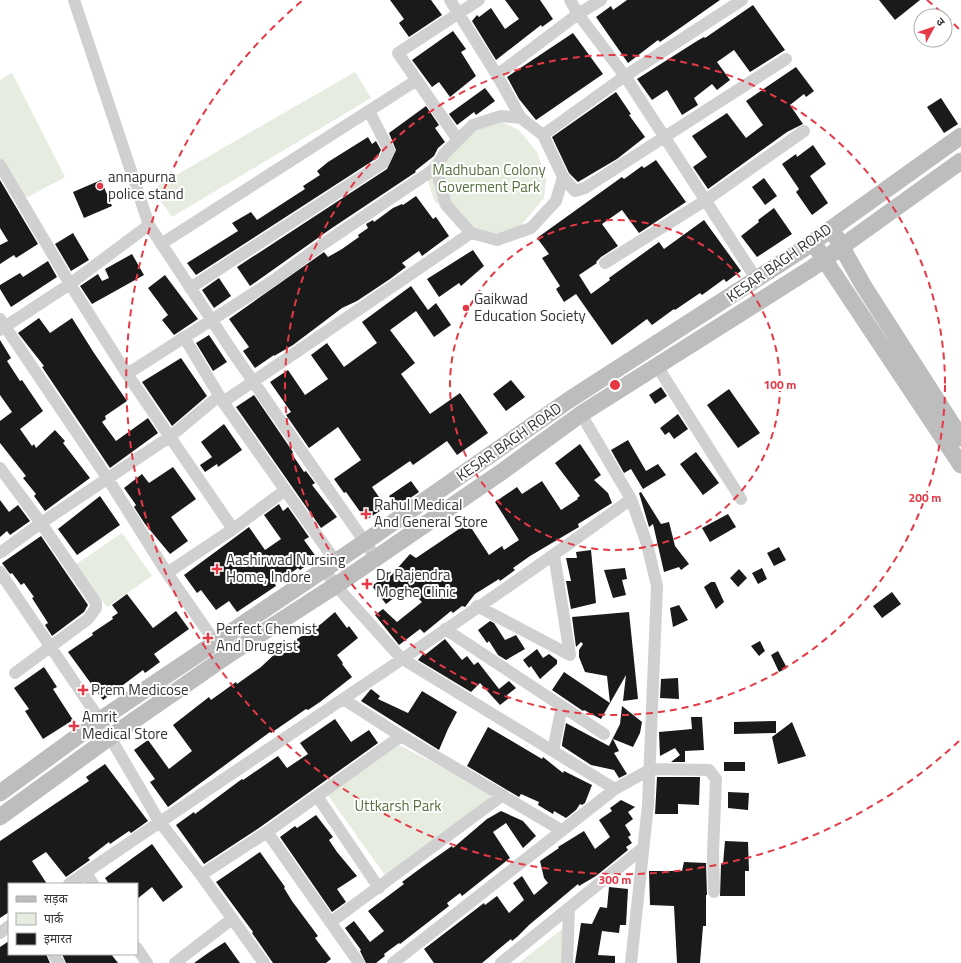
<svg xmlns="http://www.w3.org/2000/svg" width="961" height="963" font-family="'Titillium Web','Noto Sans Devanagari',sans-serif">
<style>
.green{fill:#e6ecdf}
.building{fill:#1a1a1a}
.lines{fill:none;stroke-linecap:round;stroke-linejoin:round}
.minor{stroke:#d0d0d0;stroke-width:12}
.secondary{stroke:#bdbdbd;stroke-width:17}
.ring{fill:none;stroke:#e63946;stroke-width:2;stroke-dasharray:7 5}
.poi-dot{fill:#e63946;stroke:#fff;stroke-width:1.5}
.labels{text-anchor:middle;stroke-width:4;stroke-linejoin:round;paint-order:stroke}
.park-label{font-size:15px;fill:#56703f;stroke:#fff}
.poi-label{font-size:15px;fill:#333;stroke:#fff;text-anchor:start}
.street-label{font-size:15px;fill:#333;stroke:#fff}
.centre{fill:#e63946;stroke:#fff;stroke-width:2}
.ring-label{font-size:12px;text-anchor:middle;font-weight:bold;fill:#e63946;stroke:#fff;stroke-width:4;stroke-linejoin:round;paint-order:stroke}
</style>
<rect width="100%" height="100%" fill="#fff"/>
<path class="green" d="M355,72L371,98L172,217L152,189Z
M12,73L65,177L28,197L12,193L0,168V80Z
M478,119L500,121L519,130L537,152L546,179L544,198L518,229L500,233L480,235L466,232L434,200L428,181V165L457,131Z
M122,533L152,576L107,607L75,565Z
M399,745L494,794L387,878L327,794Z
M566,926L564,963H519Z"/>
<path class="building" d="M390,0H431L442,15L409,37L399,23L404,19Z
M505,0H540L553,19L542,27L541,25L496,60L472,21L477,15L479,17L491,8L505,29L519,19Z
M627,0H720L660,42L658,40L628,63L596,17L611,6L613,10Z
M879,0H920L895,20Z
M753,5L785,50L750,72L734,50L717,62L730,80L717,90L712,84L694,98L698,105L682,115L667,90L652,100L637,79L697,41L704,37L705,38Z
M453,31L466,49L461,52L476,76L450,97L439,82L432,87L412,60Z
M573,33L603,74L536,120L519,99L507,77Z
M796,67L814,91L806,97L804,94L790,105L803,124L787,132L708,189L693,167L707,157L692,136L727,113L746,138L763,125L746,101Z
M485,88L495,101L476,115L474,112L457,125L449,114Z
M616,92L631,114L629,115L645,137L617,159L578,182L569,173L552,137Z
M941,98L958,124L944,133L927,107Z
M426,106L439,125L435,128L445,142L438,148L434,156L415,171L416,172L332,228L250,286L237,267L387,169L396,150L389,133Z
M368,137L372,144L376,141L381,150L377,158L196,275L187,263L238,231L232,223L251,212L257,220L305,189L303,186L320,175L317,171L328,162Z
M813,145L826,164L810,176L828,203L812,215L796,192L799,189L782,164L796,154L797,157Z
M656,160L686,202L639,233L622,210L602,224L618,246L601,257L596,262L597,263L579,275L591,294L610,280L609,278L659,242L664,249L704,220L741,271L726,282L724,279L702,295L700,293L675,310L674,309L652,325L647,319L612,345L576,294L564,302L556,289L560,286L542,258L549,254L537,238L622,177L624,179L642,166L644,168Z
M764,178L777,196L765,205L752,187Z
M0,180L38,244L16,258L14,255L0,264V245L8,241L0,228Z
M101,180L112,206L84,218L73,192Z
M416,196L433,219L436,217L449,236L422,256L419,251L402,263L406,267L390,279L357,301L342,308L293,345L274,356V355L255,368L243,351L249,347L229,319L324,252L328,257L342,249L359,237L358,235L368,228L366,224L373,220L374,222L393,208L402,204L403,205Z
M774,208L792,234L757,257L741,236L759,222L758,220Z
M73,233L89,260L71,271L55,244Z
M473,250L484,266L461,286L459,283L439,297L427,279Z
M132,254L144,275L92,304L80,286L98,274L102,281L109,278L105,269Z
M48,261L57,277L11,307L0,289V285L20,273L23,277Z
M165,275L198,319L174,335L162,320L168,315L148,288Z
M219,278L231,296L214,308L202,290Z
M411,286L428,310L436,303L451,325L434,337L416,311L390,330L415,363L401,374L430,414L460,393L488,433L457,455L447,441L413,465L410,461L372,487L386,507L366,520L346,492L344,493L334,479L361,460L338,427L309,448L286,415L291,412L270,382L288,370L305,395L328,379L311,355L327,343L344,367L377,343L362,322Z
M39,318L50,333L72,318L94,353L127,401L105,416L106,419L102,422L116,441L148,418L158,433L110,468L42,367L44,366L18,333Z
M209,335L227,362L213,371L196,343Z
M0,340L11,358L7,361L20,381L22,380L43,411L20,429L32,446L34,444L36,448L55,430L65,441L63,443L90,478L45,511L34,496L36,494L23,478L26,476L0,443V421L12,412L0,395Z
M181,358L207,396L172,426L142,382Z
M511,380L525,397L506,411L493,394Z
M661,387L667,396L655,404L649,395Z
M729,389L760,433L738,448L707,405Z
M254,395L293,452L292,454L304,472L306,471L315,483L312,485L337,517L321,528L236,407Z
M678,414L688,429L674,439L669,432L665,435L660,428Z
M224,424L242,450L218,467L217,464L205,472L200,465L212,457L201,442Z
M628,440L646,471L658,464L666,475L643,489L631,469L624,473L611,450Z
M580,444L601,475L594,480L608,493L612,503L578,524L579,527L530,556L513,568L515,570L500,581L499,579L475,594L465,607L462,606L453,613L451,611L424,633L420,629L399,645L375,615L383,609L397,622L422,602L407,588L386,604L372,586L384,577L387,580L410,554L416,558L468,523L489,555L502,546L504,550L519,540L495,502L517,487L522,494L542,481L561,510L578,499L577,498L580,496L555,463Z
M696,452L719,483L703,495L680,464Z
M173,467L196,499L171,517L188,541L170,554L145,524L134,507L136,505L124,488L142,474L149,483Z
M411,481L419,492L397,507L389,496Z
M641,492L661,524L669,522L675,546L689,564L681,570L679,567L664,572L653,524L649,527L639,493Z
M100,496L120,525L77,555L58,529Z
M0,500L9,512L18,505L30,521L10,535L7,531L0,537Z
M279,504L283,511L288,507L309,537L304,540L317,558L300,570L298,568L275,584L276,586L237,612L229,601L216,610L201,590L197,593L184,575L249,527L265,550L281,539L264,515Z
M728,514L736,527L710,542L702,528Z
M41,536L88,605L84,612L52,636L45,625L48,623L32,598L34,597L24,583L21,585L12,573L10,574L2,563Z
M779,547L786,560L774,566L767,553Z
M591,550L596,603L571,609L566,581H571L566,558H577L576,552Z
M625,568L627,579L622,580L626,595L613,598L604,570Z
M762,568L767,579L758,584L752,573Z
M739,569L747,578L738,587L730,578Z
M711,582H715L724,602L716,609L704,587Z
M892,592L901,604L882,618L873,606Z
M127,594L153,628L176,611L189,629L154,654L160,662L145,673L143,670L103,700L68,652L93,635L92,633L113,619L112,617L118,613L112,605Z
M679,605L688,620L673,627L670,608Z
M335,612L347,628L349,626L358,638L337,655L343,663L342,664L352,677L320,702L308,710L306,709L271,733L270,732L168,807L150,782L155,779L134,750L148,740L169,769L192,751L173,725L209,697L211,700L236,682L237,684L261,667L278,651L321,624Z
M629,612L638,699L623,701L626,675L601,719L584,710L583,711L552,690L564,672L610,703L607,676L585,672L579,657V650L583,644L581,642L576,647L572,617Z
M490,621L494,623L505,640L516,635L525,649L506,660L498,655L489,641L487,643L478,630Z
M445,639L462,660L467,656L474,665L478,662L499,689L509,681L516,688L507,695L509,698L500,705L480,683L471,692L418,660L423,654H426Z
M760,641L765,651L759,656L751,646Z
M537,649L543,658L549,654L557,660V664L540,679L531,666L529,668L523,660Z
M778,651L787,668L779,672L771,655Z
M44,667L57,687L53,689L73,720L43,739L25,711L29,709L14,688Z
M678,678L679,699L660,698L661,679Z
M371,689L380,696L378,699L408,713L422,691L457,712L448,729L439,750L361,701Z
M622,706L642,722L640,733L633,747L613,739L619,751L614,753L627,774L619,778L614,770L591,765L562,746V744L566,723L609,746L620,724Z
M691,717H702L704,750L685,751V762H671L680,755L675,748L660,756L659,732L692,729Z
M335,719L351,742L369,730L378,743L259,828L204,864L176,825L194,812L195,814L242,779L243,780L278,756L287,768L308,754L300,743Z
M776,721V733L734,734V722Z
M792,722L806,756L778,764L772,737Z
M488,727L542,759L543,757L563,773L564,771L592,785L585,803L582,805L580,804L576,810L566,818L554,811L553,814L538,805L539,802L521,794L519,797L467,766Z
M724,762H745V771H724Z
M105,764L148,821L131,833L129,831L110,844L109,842L88,858L90,860L66,877L46,852L32,861L47,884H9V912L0,918V841L89,781L86,777Z
M657,777H700L699,805L678,804V814H655Z
M728,792L749,793L748,810L728,808Z
M621,800L635,807L628,812L633,819L625,825L631,835L628,837L632,843L626,847L628,850L596,876L579,886L578,884L529,925L517,937L512,941L511,939L482,963H434L424,949L484,903L485,905L497,896L509,913L524,900L513,883L522,876L534,895L548,883L544,878L540,861L559,848L558,847L584,831L595,849L610,837L599,820L612,811L610,808Z
M501,811L523,821L536,836L523,848L506,823L493,832L510,858L462,896L460,893L447,903L449,906L400,944L399,943L384,954L385,956L376,963H366L360,951L361,950L345,928L354,921L370,942L384,931L368,911L404,884L402,882L425,865L452,846L453,848L487,819Z
M316,815L333,837L329,840L337,852L357,876L337,889L346,902L332,912L280,837L295,826L297,828Z
M725,841L748,842L749,871H745V896H720L721,864H723Z
M152,844L183,887L163,902L152,887L137,899V884H109L105,878Z
M260,852L285,887L284,888L292,901L318,936L315,938L331,959L326,963H273L252,933L253,932L216,882Z
M684,862L706,863L707,895H706V926H703L700,963H677L674,906L650,905L649,871H682Z
M609,887L628,889L626,925H620L619,933L602,931L598,955L615,956V963H575L581,923L592,924L600,907L607,908Z
M9,941V954H46L50,963H0V947Z
M225,942L240,963H194L208,953Z
M62,954H111L118,963H66Z"/>
<g class="lines">
<path class="minor" d="M74,0L149,225L232,351L376,558
M450,0L497,75L521,118L543,135L563,177L575,191L585,188L786,59
M570,0L578,14L625,76L757,280
M497,75L578,14L601,0
M543,135L625,76L742,0
M458,140L398,53L479,0
M0,165L70,284L127,374L233,529
M436,168L446,205L471,233L497,240L531,228L556,201L563,177
M161,244L417,80
M605,263L706,200L804,131
M190,288L383,163L389,150L369,111
M0,319L108,479L167,573L215,642
M0,330L70,284L149,225
M184,337L223,402L336,562
M657,366L741,499
M127,374L274,280L320,246L436,168L444,154L473,125L501,116L521,118
M223,402L471,233
M581,414L631,499L647,544L657,586L648,805L631,963
M0,468L41,523L96,603V608L88,619L15,673
M0,553L41,523L171,436L219,396
M324,569L336,586L401,658L615,789
M0,572L100,720L159,821L201,875L264,963
M167,573L233,529L284,491
M477,606L570,655L554,555
M445,629L604,734
M343,699L401,736L561,830
M553,751L562,706
M317,796L379,888
M267,832L359,963
M86,873L93,884
M201,875L267,832L401,736
M69,884C256,755 448,633 631,499
M331,922L503,795
M0,933L9,926
M137,948L147,963
M53,954L59,963
M175,963L232,919
M393,963L615,789L651,769L709,770L716,779L713,854L714,892
M501,963L643,848
M567,963L569,909"/>
<path class="secondary" d="M836,237L863,285L961,438
M818,250L961,465
M0,793L100,720L365,542L569,400L803,249L961,136
M0,817L110,737L231,653L341,582L503,471L581,414L812,268L961,161"/>
</g>
<g class="ring">
<circle cx="615" cy="385" r="165"/>
<circle cx="615" cy="385" r="330"/>
<path d="M959 741A495 495 0 1 1 303 0M927 0A495 495 0 0 1 959 29"/>
</g>
<g class="poi-dot">
<circle cx="100" cy="186" r="4"/>
<circle cx="466" cy="308" r="4"/>
<path d="M364 508h4v4h4v4h-4v4h-4v-4h-4v-4h4z"/>
<path d="M215 563h4v4h4v4h-4v4h-4v-4h-4v-4h4z"/>
<path d="M365 578h4v4h4v4h-4v4h-4v-4h-4v-4h4z"/>
<path d="M206 632h4v4h4v4h-4v4h-4v-4h-4v-4h4z"/>
<path d="M81 684h4v4h4v4h-4v4h-4v-4h-4v-4h4z"/>
<path d="M72 720h4v4h4v4h-4v4h-4v-4h-4v-4h4z"/>
</g>
<g class="labels">
<g class="park-label">
<text x="489" y="175">Madhuban Colony<tspan x="489" dy="17">Goverment Park</tspan></text>
<text x="398" y="811">Uttkarsh Park</text>
</g>
<g class="poi-label">
<text x="108" y="182">annapurna<tspan x="108" dy="17">police stand</tspan></text>
<text x="474" y="304">Gaikwad<tspan x="474" dy="17">Education Society</tspan></text>
<text x="374" y="510">Rahul Medical<tspan x="374" dy="17">And General Store</tspan></text>
<text x="226" y="565">Aashirwad Nursing<tspan x="226" dy="17">Home, Indore</tspan></text>
<text x="376" y="580">Dr Rajendra<tspan x="376" dy="17">Moghe Clinic</tspan></text>
<text x="216" y="634">Perfect Chemist<tspan x="216" dy="17">And Druggist</tspan></text>
<text x="91" y="695">Prem Medicose</text>
<text x="82" y="722">Amrit<tspan x="82" dy="17">Medical Store</tspan></text>
</g>
<g class="street-label">
<text transform="translate(779 263) rotate(-35)" y="5">KESAR BAGH ROAD</text>
<text transform="translate(509 442) rotate(-35)" y="5">KESAR BAGH ROAD</text>
</g>
</g>
<circle cx="615" cy="385" r="6" class="centre"/>
<g class="ring-label">
<text x="780" y="389">100 m</text>
<text x="925" y="502">200 m</text>
<text x="615" y="884">300 m</text>
</g>
<rect x="8" y="883" width="130" height="72" fill="#ffffff" stroke="#adadad"/>
<rect x="16" y="896" width="20" height="6" fill="#bdbdbd" stroke="#adadad"/>
<text x="44" y="903" font-size="12" fill="#333333">सड़क</text>
<rect x="16" y="913" width="20" height="12" fill="#e6ecdf" stroke="#adadad"/>
<text x="44" y="923" font-size="12" fill="#333333">पार्क</text>
<rect x="16" y="933" width="20" height="12" fill="#1a1a1a" stroke="#adadad"/>
<text x="44" y="943" font-size="12" fill="#333333">इमारत</text>
<g transform="translate(933 28) rotate(50)"><circle r="19" fill="#ffffff" stroke="#adadad"/>
<path d="M0-3L7 15L0 10L-7 15Z" fill="#e63946"/>
<text y="-6" font-size="11" font-weight="bold" text-anchor="middle" fill="#333333">उ</text>
</g>
</svg>
